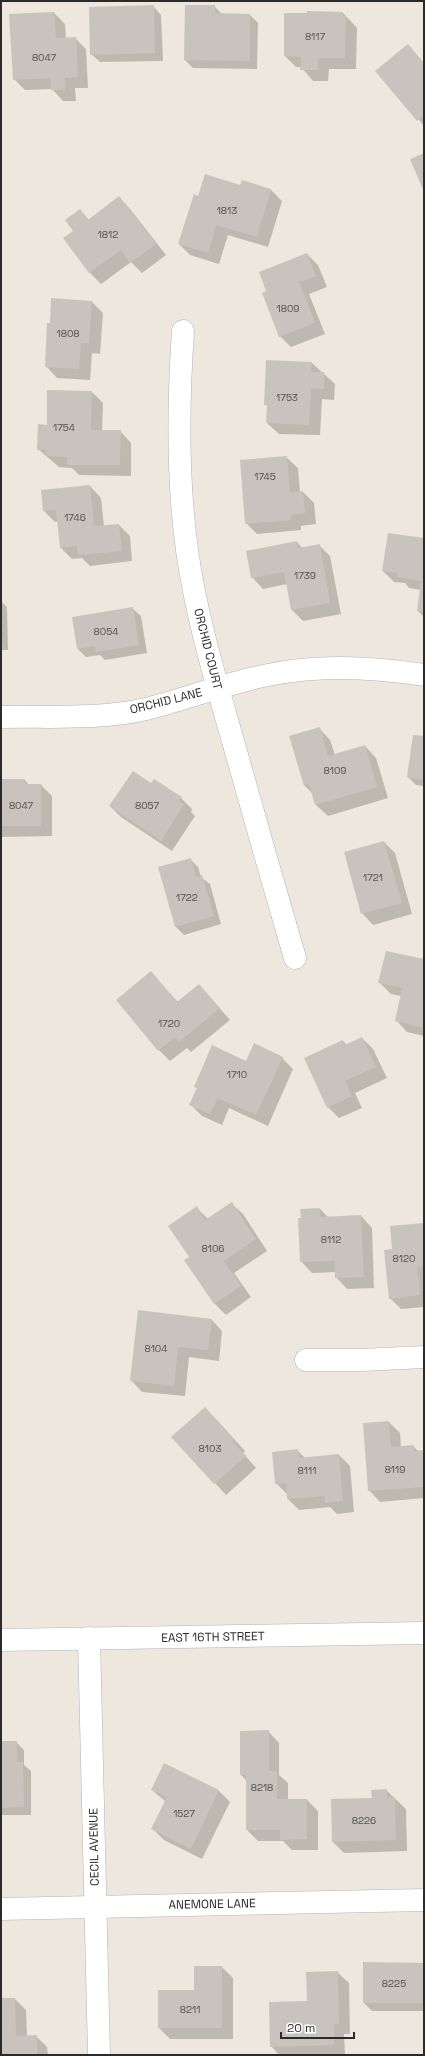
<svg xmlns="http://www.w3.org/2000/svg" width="425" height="2056" font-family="'Space Grotesk',sans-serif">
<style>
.shadow{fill:#0003}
.building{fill:#c8c4bd}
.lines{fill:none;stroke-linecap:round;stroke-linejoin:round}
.street-casing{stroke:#b1b3be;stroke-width:23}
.secondary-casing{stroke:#b1b3be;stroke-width:23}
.street{stroke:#fff;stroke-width:22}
.secondary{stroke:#fff;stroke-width:22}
.labels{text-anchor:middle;stroke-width:3.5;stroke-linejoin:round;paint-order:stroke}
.number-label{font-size:10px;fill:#525150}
.street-label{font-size:12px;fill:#2b2b2b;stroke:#fff}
</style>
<rect width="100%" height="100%" fill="#ede7dd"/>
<path class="shadow" d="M153,6L161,15L163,61L100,62L91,54Z
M214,6L222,14L250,15L258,23L257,69L193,68L185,60Z
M54,13L65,24L66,39L75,38L86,49L88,88H75L76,101H63L52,89L25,90L14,79Z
M343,13L357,28L356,69H329L328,81H313L301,67H296L285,56L308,14Z
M407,45L424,63V126L377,71Z
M241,186L271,190L282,201L268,247L228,235L219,264L190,255L179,244L199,197Z
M119,197L130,209L166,255L142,273L131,262L101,284L90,273L64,238L74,231L80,210L89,220Z
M307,254L318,265L327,287L309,294L325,334L291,347L280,336L267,292Z
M92,302L103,313L100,354L92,353L90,380L57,378L46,366Z
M312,363L335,384L334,400L322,399L320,435L279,434L267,423L268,407L265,404Z
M92,392L103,403L102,431H120L131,443V476L79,475L72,468L59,467L38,449L48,426Z
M286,457L298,468L300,492H303L314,503L316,524L301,526V530L257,534L246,523Z
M90,486L101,498L104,526L119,525L130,536L132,561L90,566L82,558L72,559L61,548L58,521L55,522L44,511Z
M424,539V617L418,611L421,590L409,588L405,583L394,582L383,571Z
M297,542L302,548L319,545L330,556L341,614L303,621L292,610L287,584L263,589L252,577Z
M1,592V601L7,607L8,650H1Z
M132,608L141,616L147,653L105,660L100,655L86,657L78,649Z
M319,728L330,740L335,755L365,746L376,758L388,798L328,816L316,805L313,794L304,785Z
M424,737V786L416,785L408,777Z
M1,780H25L29,785H41L52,796V836L1,837Z
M154,780L181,798L192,809L191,812L195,816L172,851L121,817L110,806L152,785Z
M384,842L395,853L412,914L373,925L362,913Z
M190,859L198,867L201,877L210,884L221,924L184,935L176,927L159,868Z
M424,960V1036L407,1032L396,1020L401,996L391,994L379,982Z
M151,973L178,1002L199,985L230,1020L191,1052L187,1048L170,1061L159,1050Z
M362,1038L373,1049L387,1078L355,1093L362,1108L339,1118L328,1107L343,1041L347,1045Z
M282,1058L293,1069L268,1126L229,1108L222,1125L202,1116L191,1105L198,1089L195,1086L246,1062Z
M231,1203L243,1214L267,1251L234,1273L251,1297L226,1315L215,1304L186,1261L191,1257L197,1208L208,1219Z
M320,1209L329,1218L361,1216L372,1228L374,1288L347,1289L336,1277V1272L312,1273L301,1261L302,1219Z
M424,1224V1307L401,1309L390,1298L393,1250Z
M211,1319L222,1331L219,1361L189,1357L185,1396L142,1392L131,1380Z
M216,1419L245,1451L243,1453L256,1468L226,1495L173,1437Z
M389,1422L400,1433L401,1447L413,1446L419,1452L424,1451V1498L380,1502L369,1490Z
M297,1450L305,1458L339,1455L350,1466L354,1512L337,1514L330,1507L299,1510L288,1499L287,1494L276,1483Z
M268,1731L279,1743V1775L288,1783V1800H307L318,1811V1850H292L283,1841H258L247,1830V1781L241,1775Z
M1,1742H16L24,1750V1765L31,1771V1815H1Z
M164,1765L219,1791L230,1802L202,1859L164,1840L153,1829L166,1802L152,1790Z
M386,1790L406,1809L407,1851L344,1853L333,1842L332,1800L373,1799Z
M424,1964V2011H372L364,2003Z
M222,1967L233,1978V2039H170L159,2028Z
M337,1972L349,1983L350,2034H344L345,2055H279L271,2046L308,2002Z
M1,1999H15L26,2010L27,2037L36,2036L47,2047L48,2055H1Z"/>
<path class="building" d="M154,5L155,53L90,55L89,7Z
M185,5H215V13L250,14V61L184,60Z
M307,11L343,12V16H346L345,58H318V70H300L301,57L284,56V13H307Z
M54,12L56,38L76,37L78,77L65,78V90H51L50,78L13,80L9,14Z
M408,44L424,63V115L417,121L375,71Z
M424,153V192L410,159Z
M205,174L240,185L242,180L271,189L257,237L216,225L208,253L178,244L194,194L198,196Z
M119,196L156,244L130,263L121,250L89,273L63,238L73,231L65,220L80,209L88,220Z
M307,253L316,276L299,282L315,323L279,337L262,293L266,291L259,272Z
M51,298L92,301L89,343H81L79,369L45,367L47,323H50Z
M266,360L312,362L311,372H324V389L311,388L309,425L266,423L267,405H264Z
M47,390L92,391L91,430H121L120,465H67V457L46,456V450H37L38,424L47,425Z
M287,456L290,492L303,491L305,513L290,515L291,520L245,524L240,460Z
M90,485L94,526L119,524L122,551L78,555L77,546L60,548L56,510L43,511L41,490Z
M388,533L424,538V612L417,611L421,581L397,577V573L382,571Z
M297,541L298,548L320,544L330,603L291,610L284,572L251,578L246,551Z
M133,607L139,645L96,652L95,646L77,649L72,617Z
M320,727L328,756L365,745L377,787L315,805L309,784L304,786L289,736Z
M413,735L424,736V780L407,777Z
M133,771L151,783L154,779L182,797L179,801L184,804L161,841L109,806Z
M1,779H25V784H41V826H1Z
M384,841L402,903L361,914L344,852Z
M191,858L196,877L202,875L214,916L175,927L158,867Z
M386,951L424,959V1028L395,1021L402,988L378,983Z
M151,971L177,1002L199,984L220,1008L179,1042L175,1037L158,1051L116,1000Z
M362,1037L376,1067L345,1081L352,1096L327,1108L304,1058L343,1040L345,1045Z
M254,1043L283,1057L256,1115L218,1098L210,1114L189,1105L197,1088L194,1087L212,1045L246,1061Z
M232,1202L256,1239L224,1261L241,1286L214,1304L184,1260L189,1257L168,1226L197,1206L205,1220Z
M320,1208V1217L361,1215L364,1277L335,1278V1261L300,1262L298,1218H301L300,1209Z
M424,1223V1266L417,1267L420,1295L389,1299L384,1250L392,1249L390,1226Z
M138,1310L212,1319L208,1350L178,1347L174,1386L130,1381Z
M205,1407L234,1439L232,1441L246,1456L214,1484L171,1437Z
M389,1421L391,1447L414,1445V1451L424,1450V1487L368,1491L363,1423Z
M298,1449L299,1458L339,1454L343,1501L325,1503L324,1496L287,1499L286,1483L275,1484L272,1452Z
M269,1730V1771H277V1799H307V1839L280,1840V1830H246V1775H240V1731Z
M1,1741H17V1762H23L24,1807L1,1808Z
M164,1763L219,1790L191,1849L151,1829L167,1797L151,1790Z
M387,1789V1798L395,1797L396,1840L332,1842L331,1799L372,1798L371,1790Z
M363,1962L424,1963V2003H363Z
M194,1966H222V2028H158V1990H194Z
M338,1971L339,2024H334V2045L270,2047L269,2002L307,2001L306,1972Z
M1,1998H15L16,2036L37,2035V2055H1Z"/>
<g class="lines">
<defs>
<path id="street" d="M183,331C178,403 177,478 187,550C196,615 215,678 233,741C253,813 274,886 295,958
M1,717C49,716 99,720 146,709C187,699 226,683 268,675C319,664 373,667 424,675
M306,1360H362L424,1357
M89,1638L99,2055
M1,1909L424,1900"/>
<path id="secondary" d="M1,1640L424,1633"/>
</defs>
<use href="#street" class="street-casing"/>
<use href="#secondary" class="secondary-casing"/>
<use href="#street" class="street"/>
<use href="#secondary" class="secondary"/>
</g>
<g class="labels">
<g class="number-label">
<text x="315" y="40">8117</text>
<text x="44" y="61">8047</text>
<text x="227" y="214">1813</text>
<text x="108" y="238">1812</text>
<text x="288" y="312">1809</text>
<text x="68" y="337">1808</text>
<text x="287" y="401">1753</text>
<text x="64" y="431">1754</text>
<text x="265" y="480">1745</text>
<text x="75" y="521">1746</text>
<text x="305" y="579">1739</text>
<text x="106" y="635">8054</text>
<text x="335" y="774">8109</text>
<text x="21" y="809">8047</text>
<text x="147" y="809">8057</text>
<text x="373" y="881">1721</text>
<text x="187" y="901">1722</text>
<text x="169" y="1027">1720</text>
<text x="237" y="1078">1710</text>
<text x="331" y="1243">8112</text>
<text x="213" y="1252">8106</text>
<text x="404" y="1262">8120</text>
<text x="156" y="1352">8104</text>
<text x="210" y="1452">8103</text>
<text x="395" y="1473">8119</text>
<text x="307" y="1474">8111</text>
<text x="262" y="1791">8218</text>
<text x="184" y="1817">1527</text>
<text x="364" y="1824">8226</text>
<text x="394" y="1987">8225</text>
<text x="190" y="2013">8211</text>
</g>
<g class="street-label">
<text transform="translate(208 649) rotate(76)" y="4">ORCHID COURT</text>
<text transform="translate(166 701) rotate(-14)" y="4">ORCHID LANE</text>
<text transform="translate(213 1637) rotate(-1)" y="4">EAST 16TH STREET</text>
<text transform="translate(94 1847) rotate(-91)" y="4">CECIL AVENUE</text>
<text transform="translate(212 1904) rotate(-1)" y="4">ANEMONE LANE</text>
</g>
</g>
<rect width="425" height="2056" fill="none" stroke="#2b2b2b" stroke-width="4"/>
<path d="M281 2032v6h73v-6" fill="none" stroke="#2b2b2b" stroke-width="2"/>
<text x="287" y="2032" font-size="12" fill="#2b2b2b" stroke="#ffffff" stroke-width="3" paint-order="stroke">20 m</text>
</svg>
